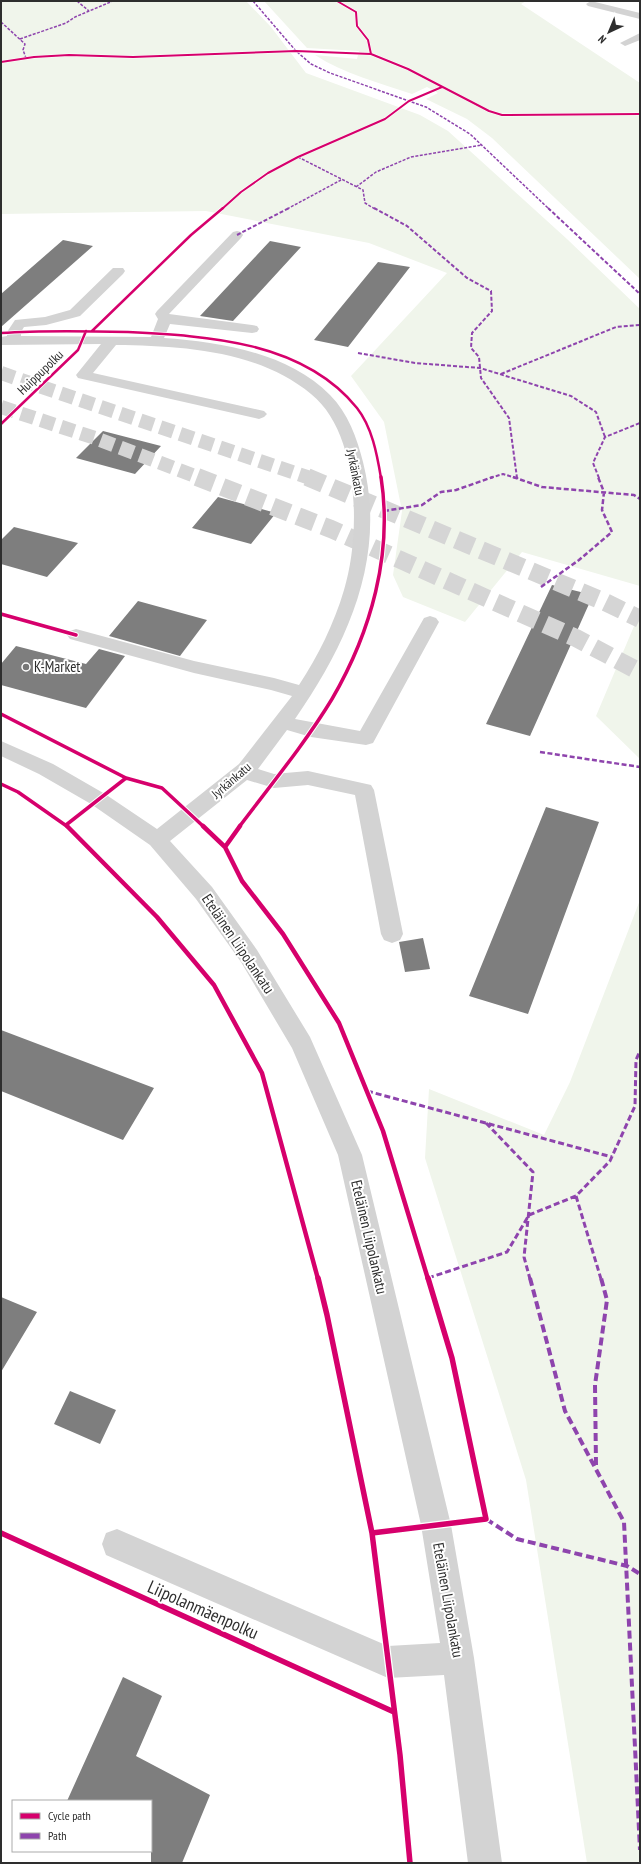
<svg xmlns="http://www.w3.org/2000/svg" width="641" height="1864" font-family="'PT Sans Narrow',sans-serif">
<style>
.green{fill:#f0f5eb}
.building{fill:#7e7e7e}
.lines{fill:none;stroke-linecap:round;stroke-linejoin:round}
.highway-tunnel-far1{stroke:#d5d5d5;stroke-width:14;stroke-dasharray:14 7;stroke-linecap:butt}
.highway-tunnel{stroke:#d5d5d5;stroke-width:18;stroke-dasharray:18 9;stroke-linecap:butt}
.minor{fill:#d3d3d3;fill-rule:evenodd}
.quiet-far4{stroke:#8e44ad;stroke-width:1.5;stroke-dasharray:3 1.5;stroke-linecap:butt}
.quiet-far3{stroke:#8e44ad;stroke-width:2;stroke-dasharray:4 2;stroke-linecap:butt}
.quiet-far2{stroke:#8e44ad;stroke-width:2.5;stroke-dasharray:5 2.5;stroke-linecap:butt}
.quiet-far1{stroke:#8e44ad;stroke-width:3;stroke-dasharray:6 3;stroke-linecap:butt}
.quiet{stroke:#8e44ad;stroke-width:4;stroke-dasharray:8 4;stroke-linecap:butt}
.cycleway-far4-casing{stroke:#fff;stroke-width:3}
.cycleway-far3-casing{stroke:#fff;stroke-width:4}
.cycleway-far2-casing{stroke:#fff;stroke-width:5.5}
.cycleway-far1-casing{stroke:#fff;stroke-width:7}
.cycleway-casing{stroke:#fff;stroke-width:8}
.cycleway-far4{stroke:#d6006c;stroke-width:2}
.cycleway-far3{stroke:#d6006c;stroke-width:2.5}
.cycleway-far2{stroke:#d6006c;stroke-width:3.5}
.cycleway-far1{stroke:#d6006c;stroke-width:4.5}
.cycleway{stroke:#d6006c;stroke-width:5.5}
.poi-dot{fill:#777;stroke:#fff;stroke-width:1.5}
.labels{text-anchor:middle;stroke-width:4;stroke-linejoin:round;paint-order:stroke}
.far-street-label{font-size:13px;fill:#2e2e2e;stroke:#fff}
.poi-label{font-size:15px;fill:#2e2e2e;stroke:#fff;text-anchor:start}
.street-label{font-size:15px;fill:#2e2e2e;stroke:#fff}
.near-street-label{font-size:18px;fill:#2e2e2e;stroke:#fff}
</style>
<rect width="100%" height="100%" fill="#fff"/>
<path class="green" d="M1,1H246L271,27L306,73L420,115L448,131L567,239L640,309V586L522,552L465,622L403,597L393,575L402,511L384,422L351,376L447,273L369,243L206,211L1,214Z
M264,1H526L521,4L640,83V279L492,138L467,119L426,99L438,93L427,87L412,94C380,83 344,74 315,55L357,59L359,51L307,48Z
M640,612V759L596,716Z
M640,900V1863H587L526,1480L425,1158L429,1089L544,1135L570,1082Z"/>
<path class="building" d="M63,240L93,246L1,327V294Z
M270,241L301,247L233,321L200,316Z
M378,262L410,267L348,347L314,340Z
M103,431L161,446L135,474L76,458Z
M218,497L276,513L251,544L192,528Z
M14,527L78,543L47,577L1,564V540Z
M552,585L593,595L530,736L486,724Z
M138,601L207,620L180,656L109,636Z
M16,646L86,664L99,649L125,656L86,708L1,685V664Z
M546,807L599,822L528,1014L469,996Z
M423,938L430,969L405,972L399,942Z
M1,1030L154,1088L123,1140L1,1091Z
M1,1297L37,1312L1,1372Z
M70,1391L116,1410L100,1444L54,1424Z
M123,1677L162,1696L136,1756L210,1795L182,1863H151V1801H67Z"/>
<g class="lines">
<path class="highway-tunnel-far1" d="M1,373L310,478
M1,407L95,438L200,478"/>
<path class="highway-tunnel" d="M197,477L331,529L576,638L640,672
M307,477L605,602L640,619"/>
<path class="minor" d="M591,1L640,13V19L588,6L586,4Z
M640,33V40L625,46L620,43Z
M237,231L241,232L243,235L241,238L169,314L252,325L257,326L259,329L257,332L252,333L170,324L164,338C221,342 289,353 330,395C348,413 357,438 363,462C387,557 348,643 295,719L360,731L424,618L430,616L436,618L439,622L373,743L366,745L311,737L287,730L258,769L274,774L308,771L371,785L374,790L403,934L400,940L392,943L384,940L381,934L355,795L308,785L274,788L247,780L170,841L212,887L257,950L310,1037L362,1155L451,1525L474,1658L502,1863H468L444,1675L388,1678L106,1555L102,1544L106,1533L117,1529L388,1646L440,1643L421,1525L338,1155L292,1048L241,962L196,899L150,845L91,804L39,774L1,756V741L53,764L105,794L157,829L239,764L292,696L271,690L194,673L70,639L67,635L70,631L76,629L194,661L274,678L299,685C318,656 334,624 344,590C361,535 360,433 311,394C258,350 182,346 116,345L93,373L264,411L267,414L264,417L259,419L78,378L76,375L101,344L1,345V337L7,336V332L15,320L45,317L70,310L113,268H123L125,271L123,274L80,316L46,325L24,327L21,332V336L151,337L158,319L155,314L157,311L233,232Z"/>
<path class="quiet-far4" d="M77,1L89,11
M253,1L296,51L311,64L330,73L426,107L470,134L549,209
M1,22L25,44L23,50L26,58
M20,39L66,23L75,17L113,1
M298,157L363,190L365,203L375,209
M356,187L376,172L411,157L482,145
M287,209L341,180"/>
<path class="quiet-far3" d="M374,208L407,226L467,278L491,291L492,311L472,333L471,348L479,357L481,378L509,418L517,478
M548,208L640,294
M237,235L289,208
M358,353L415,363L480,368L571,396L596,412L605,437
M501,374L616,327L640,325
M490,478L503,474L516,478
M599,478L593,463L605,437L640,423"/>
<path class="quiet-far2" d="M513,477L542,487L634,495L640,499
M517,477V479
M384,511L422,505L441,492L456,490L493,477
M541,587L579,560L612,532L602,510L604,492L598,477
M540,752L640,767"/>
<path class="quiet-far1" d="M367,1091L612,1157
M486,1123L533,1172L524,1257L530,1279
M576,1196L601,1279
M428,1278L507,1252L529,1215L576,1196L610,1161L635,1106L636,1060L640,1051"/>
<path class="quiet" d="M530,1278L565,1411L624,1522L640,1850
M596,1465L595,1385L607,1300L601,1278
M486,1519L517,1539L627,1566L640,1574"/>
<defs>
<path id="cycleway-far4" d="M337,1L356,12L357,26L368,40L371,54
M1,62L34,57L69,55L133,57L296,51L371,54L408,69L489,111L502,115L640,114
M222,209L241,192L268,173L298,157L385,119L409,101L442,87"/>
<path id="cycleway-far3" d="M92,331L191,235L223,208
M1,333C43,330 86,331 128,332C207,336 303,341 357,408C372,427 377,454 381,478
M1,424L78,350L86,331"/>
<path id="cycleway-far2" d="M1,614L76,635
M1,714L126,778L162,788L204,827
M1,784L18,792L68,827
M66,825L126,778
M239,827C270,786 306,742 332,699C371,632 393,554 381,477"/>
<path id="cycleway-far1" d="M67,826L157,917L214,985L262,1073L318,1279
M203,826L225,847L242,881L283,934L339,1023L383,1131L428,1279
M225,847L240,826"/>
<path id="cycleway" d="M318,1278L327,1315L372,1533L400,1755L410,1863
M1,1533L394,1712
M372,1533L486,1519L452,1358L428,1278"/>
</defs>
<use href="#cycleway-far4" class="cycleway-far4-casing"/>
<use href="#cycleway-far3" class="cycleway-far3-casing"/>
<use href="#cycleway-far2" class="cycleway-far2-casing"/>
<use href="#cycleway-far1" class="cycleway-far1-casing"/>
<use href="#cycleway" class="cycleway-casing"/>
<use href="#cycleway-far4" class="cycleway-far4"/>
<use href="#cycleway-far3" class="cycleway-far3"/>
<use href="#cycleway-far2" class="cycleway-far2"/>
<use href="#cycleway-far1" class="cycleway-far1"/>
<use href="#cycleway" class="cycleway"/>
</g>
<circle class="poi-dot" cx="26" cy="667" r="4"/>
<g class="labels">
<g class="far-street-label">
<text transform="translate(40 372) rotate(-44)" y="5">Huippupolku</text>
<text transform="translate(356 472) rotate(79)" y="5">Jyrkänkatu</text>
<text transform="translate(231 780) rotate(-41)" y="5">Jyrkänkatu</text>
</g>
<g class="poi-label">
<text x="34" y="672">K-Market</text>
</g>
<g class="street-label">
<text transform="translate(238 944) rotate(56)" y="5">Eteläinen Liipolankatu</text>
<text transform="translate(369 1237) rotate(77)" y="5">Eteläinen Liipolankatu</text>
<text transform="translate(448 1600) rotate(80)" y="5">Eteläinen Liipolankatu</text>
</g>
<g class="near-street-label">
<text transform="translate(203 1610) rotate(24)" y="6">Liipolanmäenpolku</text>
</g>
</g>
<rect width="641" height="1864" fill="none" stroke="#2e2e2e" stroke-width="4"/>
<rect x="12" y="1800" width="140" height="52" fill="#ffffff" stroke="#ababab"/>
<rect x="20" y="1813" width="20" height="6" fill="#d6006c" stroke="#ababab"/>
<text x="48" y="1820" font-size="12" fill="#2e2e2e">Cycle path</text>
<rect x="20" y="1833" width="20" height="6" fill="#8e44ad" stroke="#ababab"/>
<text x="48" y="1840" font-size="12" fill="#2e2e2e">Path</text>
<g transform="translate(609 32) rotate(224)" stroke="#ffffff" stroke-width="3" paint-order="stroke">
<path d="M0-3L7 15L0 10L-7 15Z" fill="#2e2e2e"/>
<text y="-6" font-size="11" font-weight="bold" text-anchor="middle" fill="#2e2e2e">N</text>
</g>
</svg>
